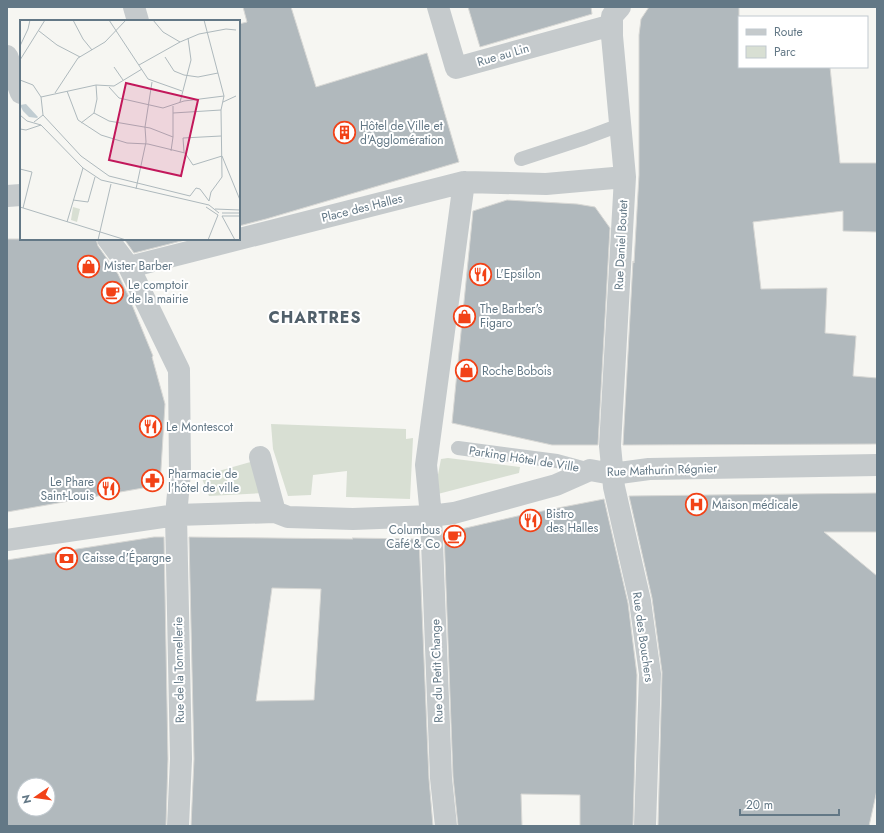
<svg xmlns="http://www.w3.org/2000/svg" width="884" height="833" font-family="Jost,sans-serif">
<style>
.green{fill:#d8dfd3}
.building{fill:#b1b9bd;stroke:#d8d8d5;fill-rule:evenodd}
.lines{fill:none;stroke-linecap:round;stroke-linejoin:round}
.lane{stroke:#c5cacc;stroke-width:14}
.street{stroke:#c5cacc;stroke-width:22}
.labels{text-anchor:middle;stroke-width:4;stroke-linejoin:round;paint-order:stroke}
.street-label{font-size:12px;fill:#637886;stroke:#fff}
.poi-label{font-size:12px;fill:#637886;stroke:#fff;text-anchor:start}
.district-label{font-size:16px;font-weight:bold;letter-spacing:1px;fill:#51606b;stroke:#fff}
.inset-road{fill:none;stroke:#aeb9bd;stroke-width:1}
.view{fill:#c2185b;fill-opacity:0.15;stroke:#c2185b;stroke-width:2}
.inset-edge{fill:none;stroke:#637886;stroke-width:2}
</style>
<rect width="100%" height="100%" fill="#f6f6f2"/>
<path class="green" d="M271,424L406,429V439L413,438L410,499L346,497L347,471L313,475L311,495L288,496L273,449Z
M448,458L520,467L519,473L434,495L441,459Z
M254,461L263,493L209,496L201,476Z"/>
<path class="building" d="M243,7H291L316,87L427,53L459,162L266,219L239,226V24L247,22Z
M468,7H591L592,14L480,47Z
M649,7H739V67H830L840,163H877V232L843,231V211L753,222L761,289L827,288L825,333L856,336L853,376L877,378V444L623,445L633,261L634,263L639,175V35L641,19Z
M507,200L577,204L595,207L610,228L598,445H552L452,423L473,211Z
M7,239H96L98,246L118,274L128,295L153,356L152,357L165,404L160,485L7,512Z
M124,239H189L134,253Z
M877,493V532H824L877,576V790L869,826H658L662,672L652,598L629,496Z
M604,499L628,603L637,675L633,826H580V795L521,794L522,826H458L453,777L444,533L522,515Z
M154,537H164L168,759L166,826H7V560ZM24,785H48V809H24Z
M189,537L353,539L352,538L415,539L419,538L429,779L433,826H191L194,759ZM272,588L321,589L314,700L256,701Z"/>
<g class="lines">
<path class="lane" d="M521,159L585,138L620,125
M458,448L557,461L590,470"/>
<path class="street" d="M134,7L138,21
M438,7L456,68L612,25
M620,7L612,16V36L625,177L610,446L614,487L640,601L650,674L645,826
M7,56L21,93
M7,196L21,195
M108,239L129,267L179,370L180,472L176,515L181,759L178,826
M129,267L464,182L546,184L625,177
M260,457L275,512
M7,540L176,515L275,512L288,517L353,519L431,516L454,513L556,485L590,470L612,474L649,469L877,465
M446,826L441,778L431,516L426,465L464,182"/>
</g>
<defs>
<symbol id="building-ring" viewBox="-11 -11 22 22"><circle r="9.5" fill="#fff" stroke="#f24217" stroke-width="1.5"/><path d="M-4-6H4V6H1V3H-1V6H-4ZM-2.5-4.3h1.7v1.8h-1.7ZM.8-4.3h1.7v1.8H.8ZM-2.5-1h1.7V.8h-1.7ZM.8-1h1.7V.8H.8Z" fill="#f24217"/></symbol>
<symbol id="shop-ring" viewBox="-11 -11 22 22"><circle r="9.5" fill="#fff" stroke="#f24217" stroke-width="1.5"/><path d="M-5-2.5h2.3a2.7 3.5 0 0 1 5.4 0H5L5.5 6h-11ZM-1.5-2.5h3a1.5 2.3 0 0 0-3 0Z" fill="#f24217"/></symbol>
<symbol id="restaurant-ring" viewBox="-11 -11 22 22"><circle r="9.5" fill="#fff" stroke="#f24217" stroke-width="1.5"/><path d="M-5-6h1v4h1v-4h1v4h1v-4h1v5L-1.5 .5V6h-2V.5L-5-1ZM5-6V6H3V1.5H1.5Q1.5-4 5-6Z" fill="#f24217"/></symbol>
<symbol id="cafe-ring" viewBox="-11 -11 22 22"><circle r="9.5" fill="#fff" stroke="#f24217" stroke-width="1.5"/><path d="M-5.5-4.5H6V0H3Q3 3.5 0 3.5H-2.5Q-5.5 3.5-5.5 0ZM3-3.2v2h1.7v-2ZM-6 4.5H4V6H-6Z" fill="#f24217"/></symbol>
<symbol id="pharmacy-ring" viewBox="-11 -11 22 22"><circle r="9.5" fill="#fff" stroke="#f24217" stroke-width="1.5"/><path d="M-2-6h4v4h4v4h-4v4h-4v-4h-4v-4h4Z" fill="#f24217"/></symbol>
<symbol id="hospital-ring" viewBox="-11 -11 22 22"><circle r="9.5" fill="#fff" stroke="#f24217" stroke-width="1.5"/><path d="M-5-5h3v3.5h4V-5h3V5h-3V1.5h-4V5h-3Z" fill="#f24217"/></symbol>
<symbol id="bank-ring" viewBox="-11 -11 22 22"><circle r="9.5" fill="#fff" stroke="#f24217" stroke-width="1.5"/><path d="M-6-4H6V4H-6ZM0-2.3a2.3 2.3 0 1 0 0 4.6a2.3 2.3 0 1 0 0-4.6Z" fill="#f24217"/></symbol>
</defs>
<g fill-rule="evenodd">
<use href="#building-ring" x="332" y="120" width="25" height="25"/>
<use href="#shop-ring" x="76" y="254" width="25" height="25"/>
<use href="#restaurant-ring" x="468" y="262" width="25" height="25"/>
<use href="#cafe-ring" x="100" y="280" width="25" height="25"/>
<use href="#shop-ring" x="452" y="304" width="25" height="25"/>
<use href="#shop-ring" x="454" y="358" width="25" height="25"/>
<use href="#restaurant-ring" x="138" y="414" width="25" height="25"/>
<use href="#pharmacy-ring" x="140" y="468" width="25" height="25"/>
<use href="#restaurant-ring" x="96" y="476" width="25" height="25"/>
<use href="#hospital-ring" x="684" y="492" width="25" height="25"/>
<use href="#restaurant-ring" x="518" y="508" width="25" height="25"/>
<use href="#cafe-ring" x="442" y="524" width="25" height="25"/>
<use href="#bank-ring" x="54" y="546" width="25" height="25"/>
</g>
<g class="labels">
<g class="street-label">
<text transform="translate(503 55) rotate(-16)" y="4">Rue au Lin</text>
<text transform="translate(362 208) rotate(-14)" y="4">Place des Halles</text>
<text transform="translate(621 245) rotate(-87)" y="4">Rue Daniel Boutet</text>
<text transform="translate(524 459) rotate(9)" y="4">Parking Hôtel de Ville</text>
<text transform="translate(662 470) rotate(-2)" y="4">Rue Mathurin Régnier</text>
<text transform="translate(643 637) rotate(82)" y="4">Rue des Bouchers</text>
<text transform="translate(179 670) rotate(-91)" y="4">Rue de la Tonnellerie</text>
<text transform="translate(437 671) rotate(-92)" y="4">Rue du Petit Change</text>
</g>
<g class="poi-label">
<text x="360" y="130">Hôtel de Ville et<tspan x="360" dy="14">d'Agglomération</tspan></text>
<text x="104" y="270">Mister Barber</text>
<text x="496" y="278">L'Epsilon</text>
<text x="128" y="289">Le comptoir<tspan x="128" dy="14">de la mairie</tspan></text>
<text x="480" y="313">The Barber's<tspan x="480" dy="14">Figaro</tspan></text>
<text x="482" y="375">Roche Bobois</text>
<text x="166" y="431">Le Montescot</text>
<text x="168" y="478">Pharmacie de<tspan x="168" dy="14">l'hôtel de ville</tspan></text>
<text x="94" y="486" text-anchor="end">Le Phare<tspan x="94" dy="14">Saint-Louis</tspan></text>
<text x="712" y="509">Maison médicale</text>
<text x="546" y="518">Bistro<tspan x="546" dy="14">des Halles</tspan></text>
<text x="440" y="534" text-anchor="end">Columbus<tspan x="440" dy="14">Café &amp; Co</tspan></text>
<text x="82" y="562">Caisse d'Épargne</text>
</g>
<g class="district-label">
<text x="315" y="323">CHARTRES</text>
</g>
</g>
<g transform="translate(20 20)">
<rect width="220" height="220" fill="#f6f6f2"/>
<path d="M53,187L60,189L57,202L51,200Z" fill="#d8dfd3"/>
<path d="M6,84L18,97L17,98L9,97L3,91L0,85Z" fill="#c1cdd2"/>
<path class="inset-road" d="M53,0L63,19L72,30M89,0L128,59L162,71M133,0L143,12L160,22M184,0L204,76L201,90L202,157L191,172L189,181M19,11L37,25L60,37M0,26L8,9L10,0M145,37L154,51L164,55L178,57L198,53M0,40L25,0M119,45L160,22L179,14L206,9L216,10M94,47L103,60M0,60L13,65L21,77L23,95L14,102M89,67L99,78L143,88L164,81L204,76M47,71L58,100L81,115L107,123L128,124L165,133L173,145L202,136M35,73L58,38L85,22L106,0M21,77L76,65L94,66L122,49M160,82L171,40L168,18M203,82L216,76M74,93L89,101L130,108L153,117M153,93L201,90M0,95L7,101L21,105L63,148L81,160L189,185L199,193M23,95L61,136L89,156L170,176L176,168L180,169L189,181M61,103L74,93L77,79L76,65M0,109L6,110L21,105M151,131L153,117V86M164,132L163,118L201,116M202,136L220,180M0,149L12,152L3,188M116,169L126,122L125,107L132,62M53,180L68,182L75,157M0,187L106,220M186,187L198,195M195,189L220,190M202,193H220M202,196L215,220M202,196H220M47,202L63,148M78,220L91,164M188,220L198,195"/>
<path class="view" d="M106,63L178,80L161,156L89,140Z"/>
<rect width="220" height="220" class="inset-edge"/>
</g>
<rect width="884" height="833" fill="none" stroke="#637886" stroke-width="16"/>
<rect x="738" y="16" width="130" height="52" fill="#ffffff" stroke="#c1c9cf"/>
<rect x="746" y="29" width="20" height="6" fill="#c5cacc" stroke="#c1c9cf"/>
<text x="774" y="36" font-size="12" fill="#637886">Route</text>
<rect x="746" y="46" width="20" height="12" fill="#d8dfd3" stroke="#c1c9cf"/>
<text x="774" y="56" font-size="12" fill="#637886">Parc</text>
<g transform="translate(36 797) rotate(257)"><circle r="19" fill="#ffffff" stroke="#c1c9cf"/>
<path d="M0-3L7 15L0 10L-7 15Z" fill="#f24217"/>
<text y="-6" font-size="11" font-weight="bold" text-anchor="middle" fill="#637886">N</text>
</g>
<path d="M740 809v6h99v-6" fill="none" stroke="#637886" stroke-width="2"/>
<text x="746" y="809" font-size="12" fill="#637886" stroke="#ffffff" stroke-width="3" paint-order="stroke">20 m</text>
</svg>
